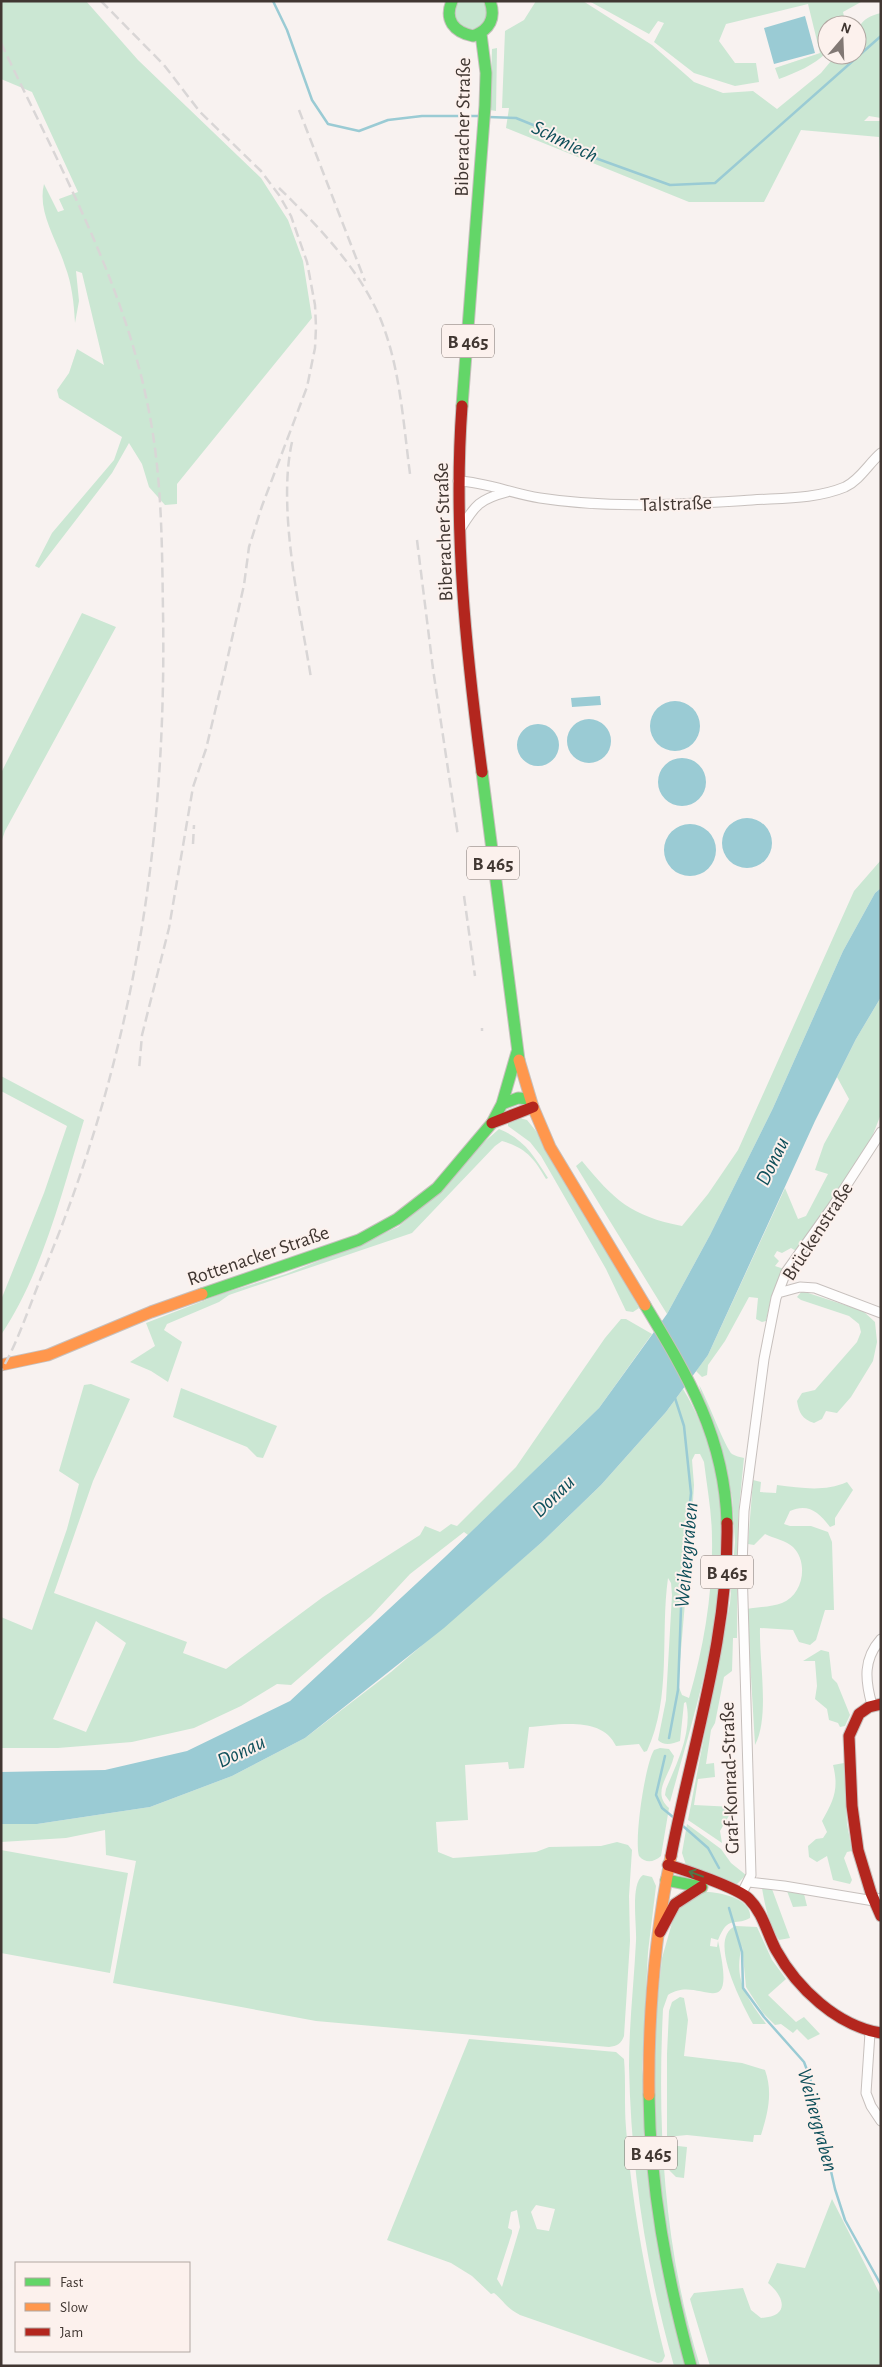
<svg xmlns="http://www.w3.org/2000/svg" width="882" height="2367" font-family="'Alegreya Sans',sans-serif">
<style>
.green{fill:#cbe7d3;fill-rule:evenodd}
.water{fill:#9acbd4}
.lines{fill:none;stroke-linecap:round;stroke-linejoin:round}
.stream{stroke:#9acbd4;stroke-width:2.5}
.street-casing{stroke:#c7c0bd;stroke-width:11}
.fast-casing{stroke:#c7c0bd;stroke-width:13}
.slow-casing{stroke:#c7c0bd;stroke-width:13}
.jam-casing{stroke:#c7c0bd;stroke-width:13}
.street{stroke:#fefdfd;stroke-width:9}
.fast{stroke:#63d668;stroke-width:11}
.slow{stroke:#ff974d;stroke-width:11}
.jam{stroke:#b3261e;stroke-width:11}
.rail{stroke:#d9d6d6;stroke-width:2.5;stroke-dasharray:10 5;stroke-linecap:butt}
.oneway{stroke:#4f7748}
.labels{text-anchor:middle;stroke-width:4;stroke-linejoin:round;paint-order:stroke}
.shield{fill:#fcf1ed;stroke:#796f6a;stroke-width:1}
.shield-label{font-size:19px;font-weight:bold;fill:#413732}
.street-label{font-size:20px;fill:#413732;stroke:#fcf1ed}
.water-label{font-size:21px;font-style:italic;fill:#0e4f5a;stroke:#fcf1ed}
</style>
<rect width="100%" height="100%" fill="#f8f2f0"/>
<path class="green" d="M1,1H86L138,60L261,178L288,220L303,261L312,318L177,484V504L165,505L149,487L142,464L129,443L112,473L39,568L35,566L52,533L114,460L122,437L59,398L57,390L69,373L77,349L104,365L82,273L76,271L79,301L75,323C74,304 72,284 65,266C57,240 37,212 44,184L58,212L64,210L59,199L78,192L32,92L1,79Z
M457,1H484L488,7L485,24L470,31L455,22L454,5Z
M536,1H583L652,45L694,82L723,93L753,91L777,109L821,73L836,55H857C857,32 855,19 881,13V118L869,116L864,121H881V194L879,137L801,130L764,202H689L506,128L509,108H502L505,31L524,20Z
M589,1H861V2L843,12L846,25H827V52C813,66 797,72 779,79L775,68L820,53L808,4L726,24L719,41L735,63H756L759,82L735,86L694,73L654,42L664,23L658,21L649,34Z
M497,48L496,111L490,110L492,49Z
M82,613L116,627L5,831L1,843V773Z
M881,860V888L875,893L843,951L773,1108L710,1235L667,1314L576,1166L582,1161C614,1200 631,1216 682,1226L708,1194L738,1150L854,891Z
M881,997V1114L870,1142L798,1252L791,1248L782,1253L777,1251L774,1256L779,1261L775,1266L784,1269L771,1298L766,1321L762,1322L756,1319L758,1298L749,1297L725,1341L708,1365L707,1375L702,1377L696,1371L708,1355L785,1188L798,1219L806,1216L828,1174L815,1170L824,1144L849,1099L837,1077L856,1039Z
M1,1076L84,1120C62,1192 43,1272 1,1335V1300L44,1193L67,1126L1,1091Z
M519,1118L527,1120L536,1131L617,1266L639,1308L633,1312L626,1311L606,1269L541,1156L530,1142L508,1126V1123Z
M499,1129C524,1139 534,1156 548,1178L546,1179C534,1158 526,1148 502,1141L495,1146L412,1233L229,1295L219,1302L167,1324L164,1330L182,1342L168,1382L151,1371L130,1362L155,1346L146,1323L221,1294L286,1274L356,1246L398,1227L435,1196L482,1144Z
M802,1291L863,1311L875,1322L877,1342L873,1361L851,1397L837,1413L826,1411L822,1419L814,1423C802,1419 799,1413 797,1401L802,1393L815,1390L857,1342L861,1332L859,1324L849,1316L801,1300L797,1297Z
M621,1319H626L652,1334L599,1408L468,1535L464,1532L410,1574L371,1616L291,1685L277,1684L241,1706L194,1728L154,1737L132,1742L58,1748H1V1617L32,1630L67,1529L79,1484L59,1471L84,1385L91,1384L130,1399L93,1481L54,1593L187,1642L183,1653L226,1669L323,1597L420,1535L425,1526L440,1532L451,1524L457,1526L516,1467L605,1338ZM96,1621L126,1643L86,1732L53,1719Z
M699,1385C707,1398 725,1448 732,1454C735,1456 740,1457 744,1458L738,1518L737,1638H733L732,1671L724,1677L715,1723L711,1730L706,1764L714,1763L715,1777L698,1779L694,1805L734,1807L720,1831L722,1843L688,1820L730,1603L735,1542L732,1496Z
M181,1388L277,1426L263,1458L257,1457L247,1447L173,1417Z
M683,1389C760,1515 706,1671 670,1802L665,1795L666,1789C677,1763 693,1731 686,1702L684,1703L680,1741C673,1744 663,1746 658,1740L666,1700L672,1595L671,1583L668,1578C660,1635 672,1697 647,1751L644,1752L639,1744L616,1746C602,1715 556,1725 529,1727L524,1768L509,1769L508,1762L465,1765L468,1820L436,1822L438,1852L453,1858L536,1852L549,1847L601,1846L617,1842L628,1845L632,1850L629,1896L630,1941L624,2036C621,2044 617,2046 609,2047L316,2021L113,1983L136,1861L106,1855L105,1830L66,1838L1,1842V1824H37L150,1807L232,1776L305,1738L391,1672L542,1542L601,1485L666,1412ZM695,1454H700L704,1462C707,1487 712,1513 712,1539C713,1592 704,1647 689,1698L682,1695L678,1685L691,1532L694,1485L692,1460Z
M753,1480L761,1482L760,1492L776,1493L777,1485C802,1488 824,1492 847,1482L853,1490L835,1518V1525L830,1527C819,1512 808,1503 790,1511L784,1524L790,1526H811L828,1532L832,1542L834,1610H825L816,1640L810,1645L799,1642L793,1630L760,1628C759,1661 770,1717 755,1745L747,1609C758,1607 772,1607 782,1603C803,1595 809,1563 793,1547C787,1541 773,1538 765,1534L754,1545L748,1544Z
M821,1650L829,1652L832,1678L837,1683L850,1715L845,1726L840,1727L838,1723L829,1720L827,1709L815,1699L817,1686L815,1661H803Z
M660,1748L669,1749L674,1756C670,1776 651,1792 669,1808L661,1856C654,1862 646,1864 639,1856C634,1839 645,1765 654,1750Z
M844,1763L847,1824L852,1851L847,1852L844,1858L852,1880L850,1884L833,1880L827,1856L817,1862L809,1857L808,1846L816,1839L823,1838L827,1832L822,1821C834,1800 839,1789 833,1765Z
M687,1824L721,1849L731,1863L746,1875L737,1884L732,1883L686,1865L682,1853Z
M1,1850L128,1873L110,1973L1,1953Z
M643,1875L652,1877L656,1886L648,1952L642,2069L685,2366H674C646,2268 631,2168 629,2066C629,2024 634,1983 636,1941C637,1925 630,1884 643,1875Z
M762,1888L772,1889L790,1938L779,1940C769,1925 765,1906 762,1888Z
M787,1891L804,1894L807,1906L793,1907Z
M706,1892C720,1892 753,1899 750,1918C733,1927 729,1914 718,1940L711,1938L710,1946L717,1947L718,1941C738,2030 699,1973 668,1995L663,2009C657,2130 664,2249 700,2366H696L670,2256L662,2204L657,2154L653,2044L662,1958L674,1916L678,1909L698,1894Z
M736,1926L757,1927L772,1960L786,1979L768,1995L796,2022L804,2017L820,2034L808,2040L797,2029L793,2033L781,2024L775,2025L763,2013L746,1987L742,1946C733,1980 747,1997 766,2024H753C743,2006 706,1937 736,1926Z
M680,1997L684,1998L688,2020L684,2056L742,2063L765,2070C773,2092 768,2113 761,2135H754L753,2142L687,2135L667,2137V2054L669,2011L672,2002Z
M469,2039L616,2052L624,2059C626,2082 624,2105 626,2128C632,2206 646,2280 665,2356L662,2362L658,2363L520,2315C505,2307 505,2302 494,2293L491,2294L472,2276L451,2263L387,2240ZM536,2205L555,2209L549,2231L537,2229L531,2212ZM517,2210L520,2227L502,2287L497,2279L512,2233V2230L508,2228L511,2212Z
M678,2146L687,2147L684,2178L676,2177L669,2170L668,2148Z
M832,2199L881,2296V2366H710L692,2306L690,2299L694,2293L743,2288L751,2310L761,2318C789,2317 786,2298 768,2283L777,2263L805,2268Z"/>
<path class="water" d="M805,16L815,53L774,64L764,28Z
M600,696L601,705L572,707L571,698Z
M650 726a25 25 0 1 1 50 0a25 25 0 1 1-50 0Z
M567 741a22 22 0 1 1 44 0a22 22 0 1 1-44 0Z
M517 745a21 21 0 1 1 42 0a21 21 0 1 1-42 0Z
M658 782a24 24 0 1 1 48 0a24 24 0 1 1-48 0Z
M722 843a25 25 0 1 1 50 0a25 25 0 1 1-50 0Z
M664 850a26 26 0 1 1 52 0a26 26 0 1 1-52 0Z
M881,888V997L856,1039L815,1121L708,1355L666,1412L601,1485L542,1542L444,1628L305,1738L232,1776L150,1807L37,1824H1V1772L105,1770L187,1751L290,1701L445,1557L599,1408L667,1314L710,1235L773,1108L843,951L875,893Z"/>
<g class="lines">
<path class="stream" d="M273,1L287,30L312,100L328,124L359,131L388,120L422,116H480
M488,117L516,118L543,129L573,150L670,185L715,183L881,36
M669,1738L678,1690L682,1581L691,1493L684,1426L675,1398
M665,1756L656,1795L662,1808L673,1817
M683,1826L708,1848L719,1868
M729,1908L742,1952L743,1988L764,2017L804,2062L810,2078L835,2189L845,2220L881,2285"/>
<defs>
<path id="street" d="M458,481C486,482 513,494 540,498C610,509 682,504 752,500C783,498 816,499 845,487C860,480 869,463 881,453
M461,528C475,505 480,499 507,492
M778,1293L800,1287L815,1288L881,1313
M872,1705C865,1680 863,1659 881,1639
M749,1882L784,1886L874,1901L881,1898
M742,1893L751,1875L742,1566L744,1511L764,1359L776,1298L786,1272L833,1206L881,1132
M870,2033L866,2093L871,2106L881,2121"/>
<path id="fast" d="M452,1C444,20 454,32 473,36C490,30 496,18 490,1
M462,406L485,106L486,73L481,34
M482,772L519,1060
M502,1104L517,1052
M202,1294L359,1240L397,1219L437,1188L492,1123L502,1104L518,1098L530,1099
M645,1305C688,1376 725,1438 727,1523
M666,1880L702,1887
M649,2095C650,2188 667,2277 691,2366"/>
<path id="slow" d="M519,1060L533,1107L550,1147L645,1305
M1,1365L48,1355L151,1312L202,1294
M649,2095C648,2015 655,1935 671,1856"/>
<path id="jam" d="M462,406C453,528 466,651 482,772
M492,1123L533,1107
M881,1704L869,1707L859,1714L849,1736L852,1806L858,1850L871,1893L881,1916
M671,1856C692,1745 729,1637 727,1523
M668,1865C685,1870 738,1888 749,1899C763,1913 767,1933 776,1950C797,1988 837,2026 881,2033
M660,1932L675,1904L701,1887"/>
</defs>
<use href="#street" class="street-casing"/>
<use href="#fast" class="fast-casing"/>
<use href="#slow" class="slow-casing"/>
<use href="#jam" class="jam-casing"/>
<use href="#street" class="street"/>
<use href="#fast" class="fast"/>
<use href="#slow" class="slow"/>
<use href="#jam" class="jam"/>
<path class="rail" d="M101,1L164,65L200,112L261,171L279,195L291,216L307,262L315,305L316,327L315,348L307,387L262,506L249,547L244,585L224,674L206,749L193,787L169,928L142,1035L139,1070
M1,43C58,164 126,284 150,417C162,480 162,547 163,611C167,844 133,1059 42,1275C29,1307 18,1342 1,1371
M299,110L365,281
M279,188C317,225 355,264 378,313C400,363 403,421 410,474
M292,442C277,509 300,609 311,678
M417,540L433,669L458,836
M193,844L194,825
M464,896L475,976
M482,1028V1031"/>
</g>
<defs><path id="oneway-shaft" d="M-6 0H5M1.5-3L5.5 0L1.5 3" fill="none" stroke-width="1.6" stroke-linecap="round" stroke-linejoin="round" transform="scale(1.25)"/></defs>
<use class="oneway" href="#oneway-shaft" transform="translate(696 1874) rotate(-160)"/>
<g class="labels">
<g class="shield">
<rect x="442" y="324.5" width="52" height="33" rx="4"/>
<rect x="467" y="846.5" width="52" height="33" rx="4"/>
<rect x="701" y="1555.5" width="52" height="33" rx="4"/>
<rect x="625" y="2136.5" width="52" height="33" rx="4"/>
</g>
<g class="shield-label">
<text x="468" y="348">B 465</text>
<text x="493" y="870">B 465</text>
<text x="727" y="1579">B 465</text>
<text x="651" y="2160">B 465</text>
</g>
<g class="street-label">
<text transform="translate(462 127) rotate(-89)" y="7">Biberacher Straße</text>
<text transform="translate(676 503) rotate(-2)" y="7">Talstraße</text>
<text transform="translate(443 532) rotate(-92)" y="7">Biberacher Straße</text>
<text transform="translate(817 1231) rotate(-57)" y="7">Brückenstraße</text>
<text transform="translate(258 1255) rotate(-19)" y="7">Rottenacker Straße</text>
<text transform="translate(729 1778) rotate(-92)" y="7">Graf-Konrad-Straße</text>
</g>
<g class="water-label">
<text transform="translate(565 141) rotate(26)" y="7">Schmiech</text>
<text transform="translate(772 1161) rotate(-64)" y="7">Donau</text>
<text transform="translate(553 1496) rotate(-44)" y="7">Donau</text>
<text transform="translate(686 1555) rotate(-85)" y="7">Weihergraben</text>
<text transform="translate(241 1751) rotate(-25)" y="7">Donau</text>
<text transform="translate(818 2120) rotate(75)" y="7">Weihergraben</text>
</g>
</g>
<rect width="882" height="2367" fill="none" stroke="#413732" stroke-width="5"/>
<rect x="15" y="2262" width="175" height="90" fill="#fcf1ed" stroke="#b1a7a2"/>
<rect x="25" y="2278" width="25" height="8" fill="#63d668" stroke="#b1a7a2"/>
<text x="60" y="2287" font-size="15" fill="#413732">Fast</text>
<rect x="25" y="2303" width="25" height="8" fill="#ff974d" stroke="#b1a7a2"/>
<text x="60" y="2312" font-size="15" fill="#413732">Slow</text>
<rect x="25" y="2328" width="25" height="8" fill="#b3261e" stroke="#b1a7a2"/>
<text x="60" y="2337" font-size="15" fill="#413732">Jam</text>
<g transform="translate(842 40) rotate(19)"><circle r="24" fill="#fcf1ed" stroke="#b1a7a2"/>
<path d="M0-4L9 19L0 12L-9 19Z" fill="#817874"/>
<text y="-8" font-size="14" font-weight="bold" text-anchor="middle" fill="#413732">N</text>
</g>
</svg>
